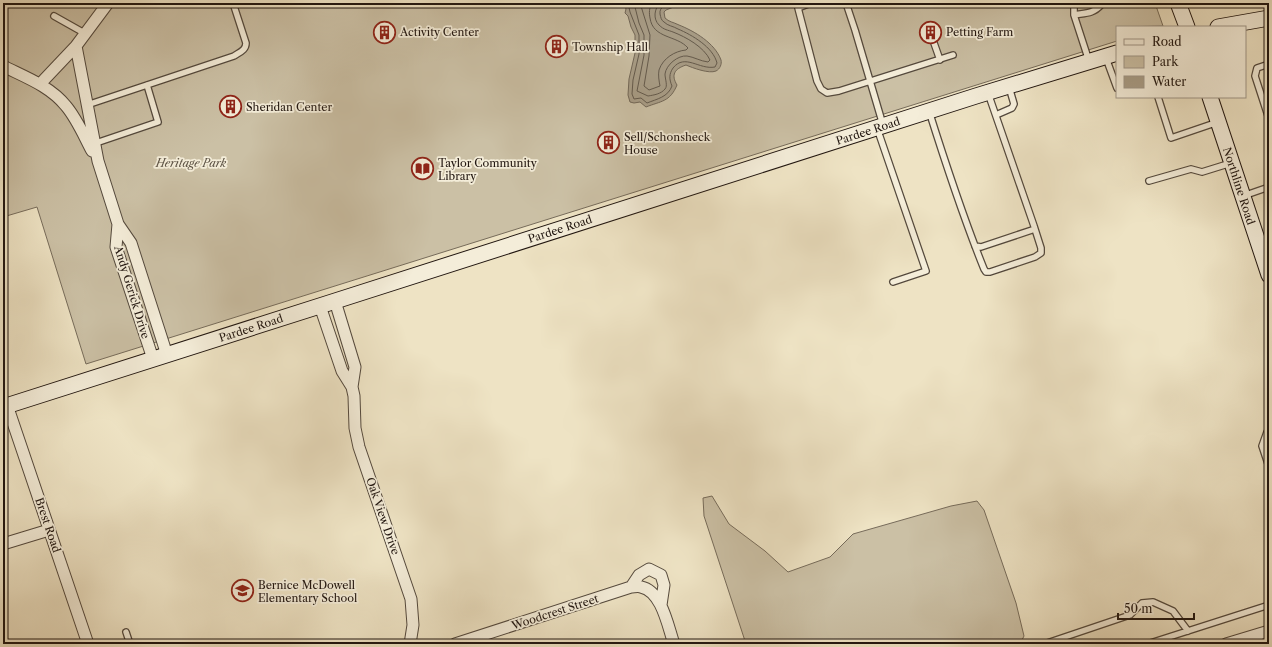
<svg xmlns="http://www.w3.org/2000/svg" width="1272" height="647" font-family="'Libre Caslon Text',serif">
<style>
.green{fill:#cbc0a5;stroke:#766b5a}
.water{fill:#a89d87;stroke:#726757}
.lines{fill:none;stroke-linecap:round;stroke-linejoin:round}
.shore{stroke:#645a4c;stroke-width:1}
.service-casing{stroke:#54493d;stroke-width:8}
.minor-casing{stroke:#54493d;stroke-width:13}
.secondary-casing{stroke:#211610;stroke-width:17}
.service{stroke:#f4edd9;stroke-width:5.5}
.minor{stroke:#f4edd9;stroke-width:11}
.secondary{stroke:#f4edd9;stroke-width:15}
.labels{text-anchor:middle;stroke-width:3.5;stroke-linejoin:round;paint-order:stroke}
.poi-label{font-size:11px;fill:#211610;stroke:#f4edd9;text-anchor:start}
.street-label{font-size:11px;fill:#211610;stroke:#f4edd9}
.park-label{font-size:11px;font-style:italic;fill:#5c5244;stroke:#f4edd9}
</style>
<rect width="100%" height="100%" fill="#eee3c4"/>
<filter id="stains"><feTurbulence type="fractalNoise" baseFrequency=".005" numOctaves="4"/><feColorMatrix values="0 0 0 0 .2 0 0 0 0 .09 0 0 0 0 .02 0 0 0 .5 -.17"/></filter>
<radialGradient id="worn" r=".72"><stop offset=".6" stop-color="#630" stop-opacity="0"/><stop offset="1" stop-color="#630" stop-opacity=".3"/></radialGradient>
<path class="green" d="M3,3H1155L1163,26L1117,27V41L86,364L37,207L3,217Z
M712,496L729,524L765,551L788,572L830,557L853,534L951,506L977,501L984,510L1016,603L1024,636L1020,644H746L704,516L703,498Z"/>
<path class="water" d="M624,3H684L666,10L664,12L665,18C669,22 673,22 679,25C694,31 715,43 721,60C722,64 720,69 716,71C709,74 693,68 686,65C674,69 671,75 677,85C670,102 661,101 646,107L640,102L634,103L630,102L628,95L629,79L635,53V35L631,27L628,16L625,13L626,9Z"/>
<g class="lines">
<path class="shore" d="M628,3L630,12L639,35V54L633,80L632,94L634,99L641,98L647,103C657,99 668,97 672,86C669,79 669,74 673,68C685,53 699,70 715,67L717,63C713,47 692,35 678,29C673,26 668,26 664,22C661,20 661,18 660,14C659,6 667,5 673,3
M634,3L639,23L644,35V55L637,91L648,96C654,95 661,94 665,89C668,86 665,79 665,74C666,65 678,55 687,56C694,57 700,61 708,62L710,60C704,47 686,37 673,32C668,30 664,30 659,25C653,19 654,9 660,3
M640,3L650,35L649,56L644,86L649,90L660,86C659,81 658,75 659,70C663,58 675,51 686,50L688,48C677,35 653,39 650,18C649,13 649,8 652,3"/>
<defs>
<path id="service" d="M811,3L798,8L817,81L821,89L827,93L839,91L953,55
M846,3L855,30L883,125
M1074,3V15L1089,61
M1074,15C1086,13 1093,14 1101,5V3
M54,16L86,34
M934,43L940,60
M1106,58L1117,88
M1269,64L1257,68L1255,76L1269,119
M1158,97L1171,138L1218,122
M87,105L234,56C240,52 246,50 246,43L233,3
M929,111C946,165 963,217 984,269L986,272H990L1035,257L1041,253V248L1034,226L988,93
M996,115L1012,108L1014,104L1009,87
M877,128L926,271L893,282
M93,144L158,122L147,85
M1149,181L1191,169L1202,172L1231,163
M1243,196L1269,187
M975,246L981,247L1035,229
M1269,431L1267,432L1262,446L1269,467
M126,632L130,644
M1044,644L1130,615L1142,603L1153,602L1173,611L1188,631
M1147,644L1269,605"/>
<path id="minor" d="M76,46L98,161L118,224L131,243L167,355
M3,66C25,77 50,86 66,106C77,119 84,136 92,151
M40,84L76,46L108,3
M118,224L116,247L153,359
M320,306L342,371L352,387L355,367L335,301
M352,387L354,396L355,428L359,447L411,599L413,625L410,644
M7,405L88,644
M3,544L49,530
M631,587L639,575L649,569L661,575L664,585L661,605
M455,644L631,587C634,587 638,586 641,587C662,591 668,627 674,644
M1226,644L1269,631"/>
<path id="secondary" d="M1178,3L1187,27
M1218,27L1269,18
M1210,97L1269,275
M3,407L329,303L976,96L1117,53"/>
</defs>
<use href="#service" class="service-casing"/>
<use href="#minor" class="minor-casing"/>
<use href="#secondary" class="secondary-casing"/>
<use href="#service" class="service"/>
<use href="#minor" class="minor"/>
<use href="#secondary" class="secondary"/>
</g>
<defs>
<symbol id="building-ring" viewBox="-11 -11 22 22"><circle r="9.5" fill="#f4edd9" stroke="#8f2418" stroke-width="1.5"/><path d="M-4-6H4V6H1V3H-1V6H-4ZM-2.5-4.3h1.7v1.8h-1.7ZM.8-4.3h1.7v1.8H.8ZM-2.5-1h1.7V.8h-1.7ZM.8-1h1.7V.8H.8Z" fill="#8f2418"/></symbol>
<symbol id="library-ring" viewBox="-11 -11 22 22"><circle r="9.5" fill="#f4edd9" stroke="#8f2418" stroke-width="1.5"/><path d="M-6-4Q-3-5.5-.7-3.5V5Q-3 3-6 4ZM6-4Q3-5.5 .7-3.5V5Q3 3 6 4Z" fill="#8f2418"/></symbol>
<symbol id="school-ring" viewBox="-11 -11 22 22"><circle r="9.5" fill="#f4edd9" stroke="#8f2418" stroke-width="1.5"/><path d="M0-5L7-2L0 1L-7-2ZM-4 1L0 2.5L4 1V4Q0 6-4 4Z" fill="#8f2418"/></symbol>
</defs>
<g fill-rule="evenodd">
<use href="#building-ring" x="372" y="20" width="25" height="25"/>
<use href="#building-ring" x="918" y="20" width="25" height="25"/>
<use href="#building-ring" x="544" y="34" width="25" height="25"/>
<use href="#building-ring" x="218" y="94" width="25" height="25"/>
<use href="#building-ring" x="596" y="130" width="25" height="25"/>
<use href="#library-ring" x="410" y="156" width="25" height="25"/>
<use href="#school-ring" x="230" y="578" width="25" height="25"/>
</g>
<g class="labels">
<g class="poi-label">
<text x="400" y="36">Activity Center</text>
<text x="946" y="36">Petting Farm</text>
<text x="572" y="51">Township Hall</text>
<text x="246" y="111">Sheridan Center</text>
<text x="624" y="141">Sell/Schonsheck<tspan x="624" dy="13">House</tspan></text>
<text x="438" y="167">Taylor Community<tspan x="438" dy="13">Library</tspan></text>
<text x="258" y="589">Bernice McDowell<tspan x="258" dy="13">Elementary School</tspan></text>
</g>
<g class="street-label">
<text transform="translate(868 131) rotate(-18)" y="4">Pardee Road</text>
<text transform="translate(1239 186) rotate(72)" y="4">Northline Road</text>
<text transform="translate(560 229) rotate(-18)" y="4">Pardee Road</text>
<text transform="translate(132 292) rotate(73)" y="4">Andy Gerick Drive</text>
<text transform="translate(251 328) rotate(-18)" y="4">Pardee Road</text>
<text transform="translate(383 516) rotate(71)" y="4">Oak View Drive</text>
<text transform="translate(48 525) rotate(71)" y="4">Brest Road</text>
<text transform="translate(555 612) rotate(-18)" y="4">Woodcrest Street</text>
</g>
<g class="park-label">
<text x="191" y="167">Heritage Park</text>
</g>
</g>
<rect width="1272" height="647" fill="none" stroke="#eee3c4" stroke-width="16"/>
<rect x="4" y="4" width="1264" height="639" fill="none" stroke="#211610" stroke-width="2"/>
<rect x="8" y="8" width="1256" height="631" fill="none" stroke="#211610"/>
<rect x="1116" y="26" width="130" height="72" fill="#f4edd9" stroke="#a09789"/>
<rect x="1124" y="39" width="20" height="6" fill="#f4edd9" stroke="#a09789"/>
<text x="1152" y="46" font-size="12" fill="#211610">Road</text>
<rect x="1124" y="56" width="20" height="12" fill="#cbc0a5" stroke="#a09789"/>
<text x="1152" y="66" font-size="12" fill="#211610">Park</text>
<rect x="1124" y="76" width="20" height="12" fill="#a89d87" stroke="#a09789"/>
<text x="1152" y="86" font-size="12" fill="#211610">Water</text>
<path d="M1118 613v6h76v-6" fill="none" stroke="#211610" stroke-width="2"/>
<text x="1124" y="613" font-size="12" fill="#211610" stroke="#f4edd9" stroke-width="3" paint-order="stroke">50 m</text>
<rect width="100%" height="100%" filter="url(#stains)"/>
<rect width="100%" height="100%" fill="url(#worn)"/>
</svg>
